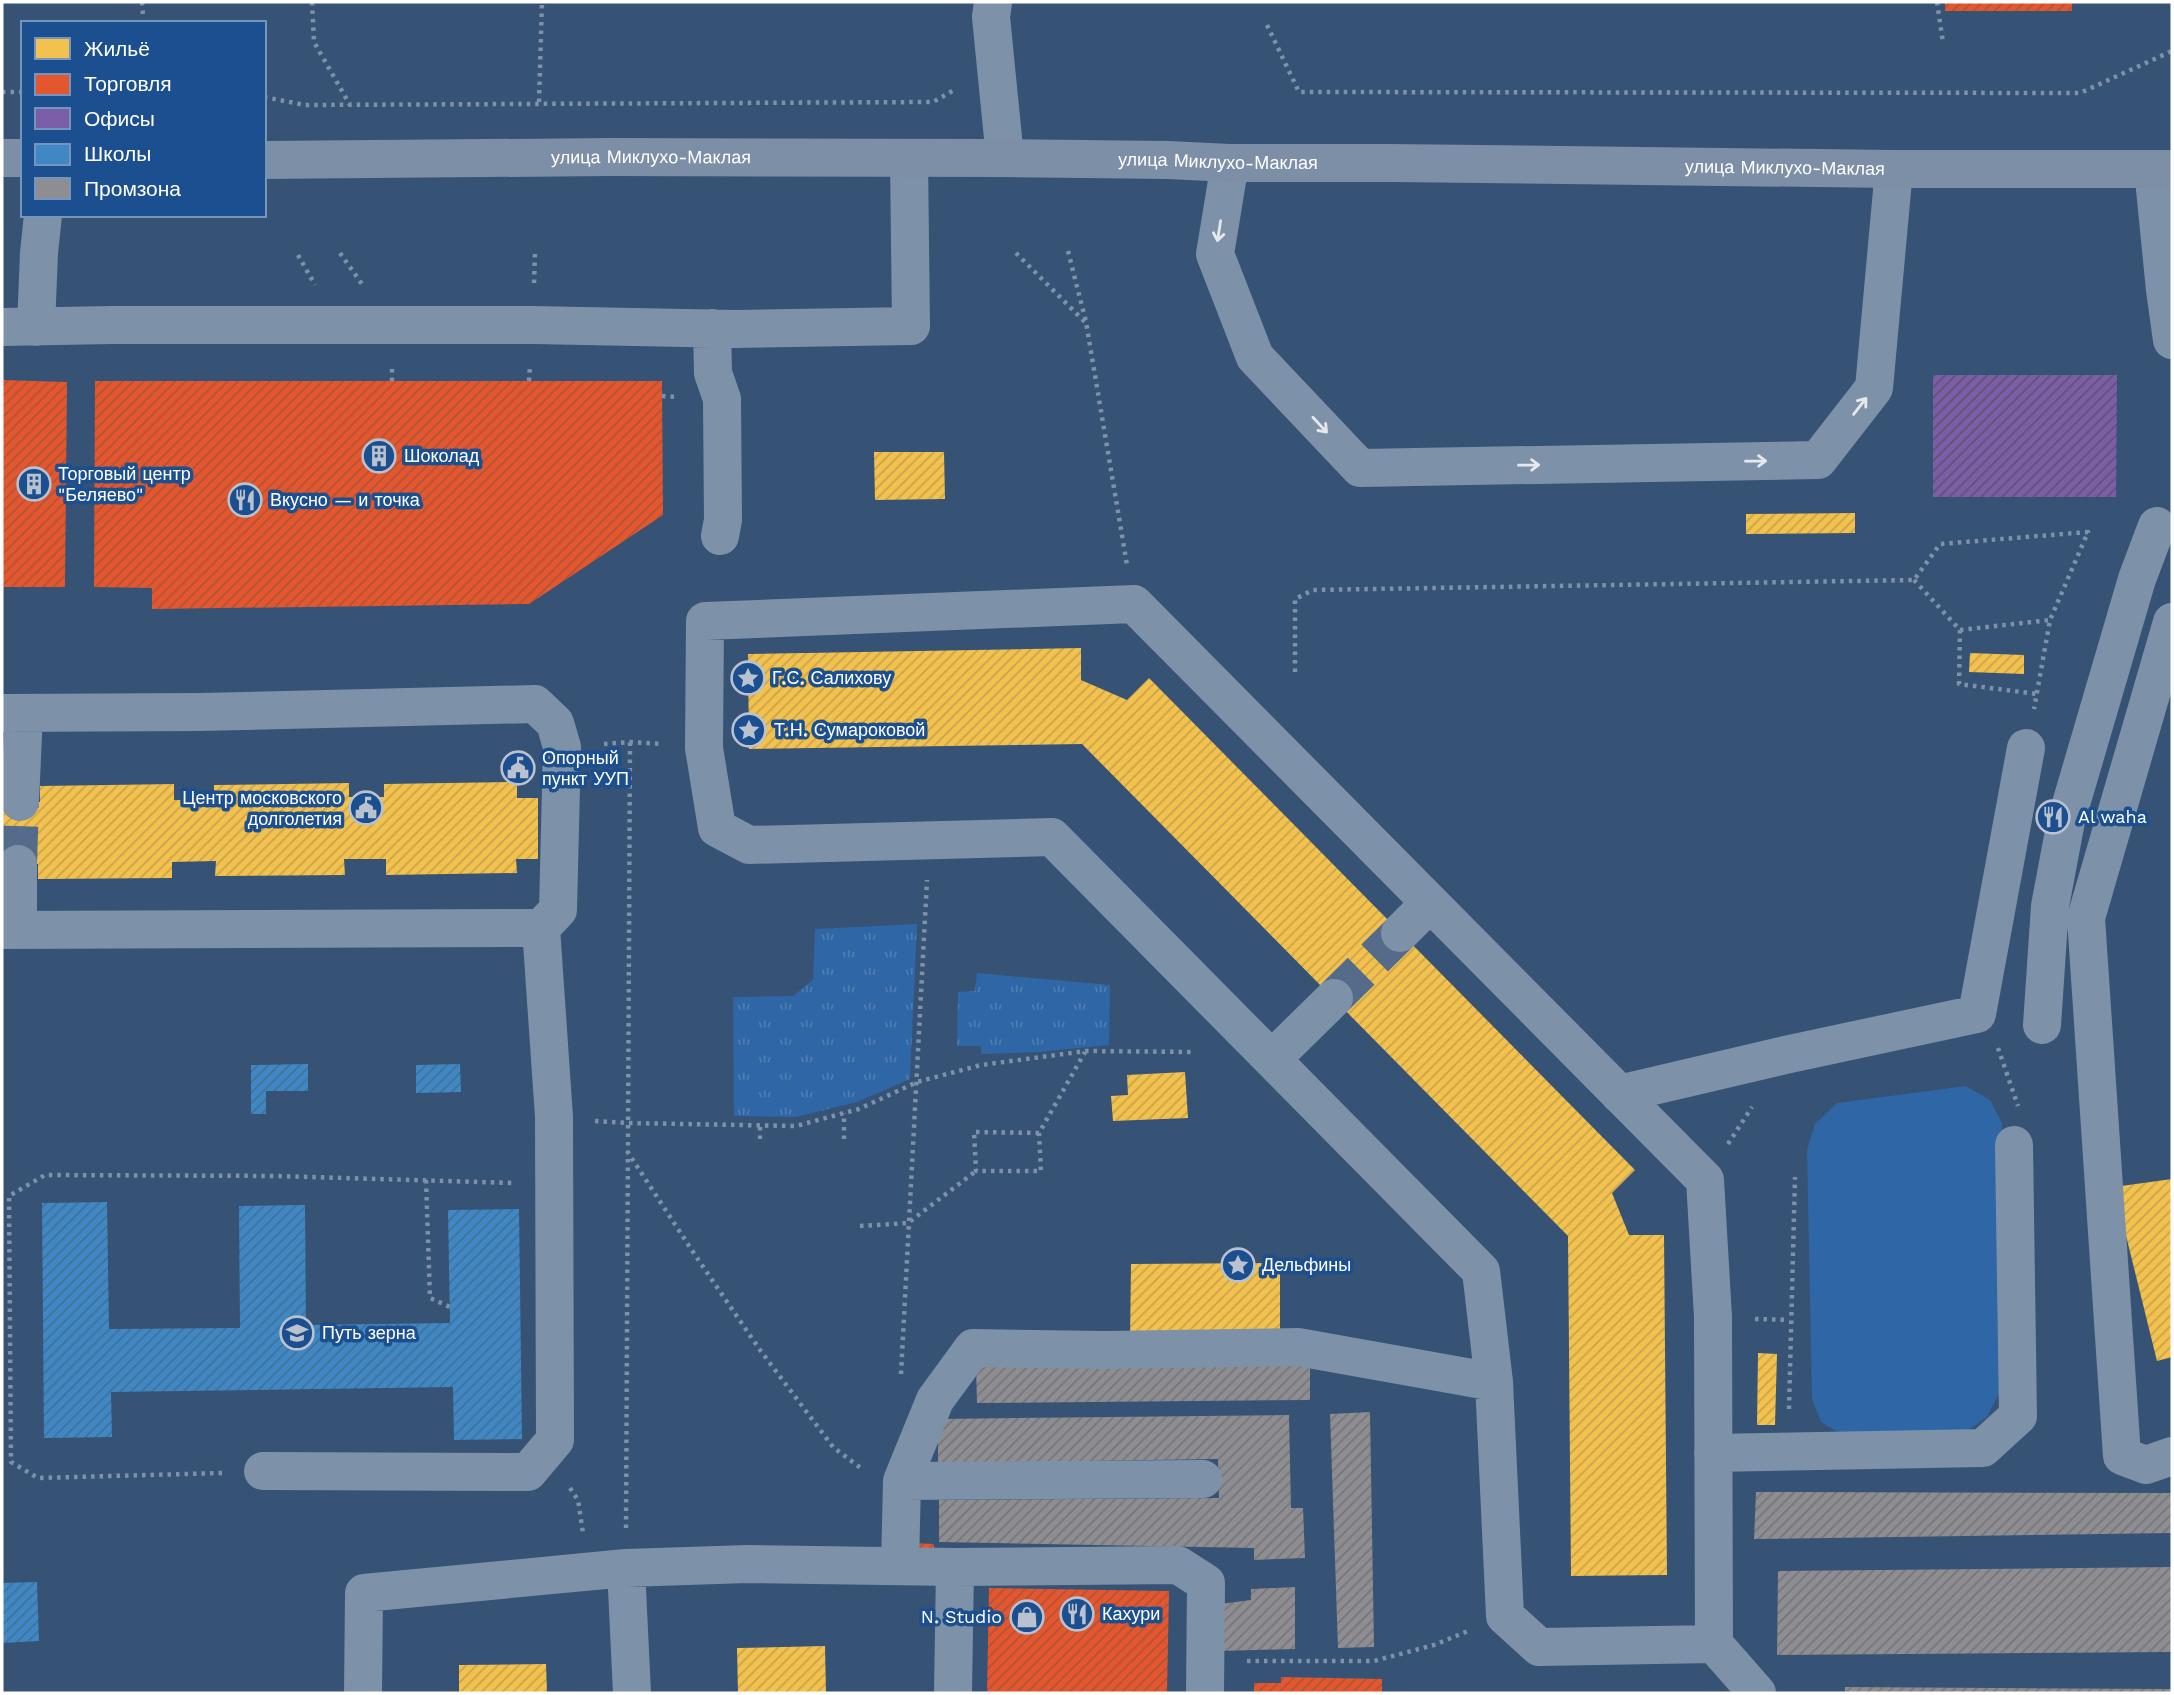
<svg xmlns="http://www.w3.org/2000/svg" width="2174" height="1695" font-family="'Work Sans',sans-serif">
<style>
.grass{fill:url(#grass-tufts)}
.garden{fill:#2f66a5}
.homes{fill:url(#homes-hatch)}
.shops{fill:url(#shops-hatch)}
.offices{fill:url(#offices-hatch)}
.schools{fill:url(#schools-hatch)}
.industry{fill:url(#industry-hatch)}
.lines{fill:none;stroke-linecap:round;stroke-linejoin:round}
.minor-tunnel{stroke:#546c89;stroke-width:38;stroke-dasharray:38 19;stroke-linecap:butt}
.path{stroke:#7d92a8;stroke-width:4.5;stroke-dasharray:3.5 5;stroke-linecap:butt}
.minor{stroke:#7d92a8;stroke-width:38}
.major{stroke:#7d8ea7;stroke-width:38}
.oneway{stroke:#e5e9ee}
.labels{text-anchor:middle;stroke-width:7;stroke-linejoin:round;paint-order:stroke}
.street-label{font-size:18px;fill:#fff;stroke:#1b4f8f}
.poi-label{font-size:18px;fill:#fff;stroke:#1b4f8f;text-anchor:start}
</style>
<defs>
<pattern id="grass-tufts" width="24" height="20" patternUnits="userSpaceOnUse" patternTransform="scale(1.75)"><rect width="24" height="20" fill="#2f66a5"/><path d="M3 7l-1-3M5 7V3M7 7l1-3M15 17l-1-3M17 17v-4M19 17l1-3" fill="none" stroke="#4e7db2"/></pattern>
<pattern id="homes-hatch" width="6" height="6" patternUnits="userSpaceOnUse" patternTransform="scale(1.75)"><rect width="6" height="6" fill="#f2c14e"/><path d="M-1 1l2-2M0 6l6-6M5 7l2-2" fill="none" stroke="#c8a44e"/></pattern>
<pattern id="shops-hatch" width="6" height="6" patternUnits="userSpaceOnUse" patternTransform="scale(1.75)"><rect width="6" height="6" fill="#e4572e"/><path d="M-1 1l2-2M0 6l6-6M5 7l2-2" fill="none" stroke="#af5338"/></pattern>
<pattern id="offices-hatch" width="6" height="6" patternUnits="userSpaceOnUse" patternTransform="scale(1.75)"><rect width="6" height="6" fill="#7b5ea7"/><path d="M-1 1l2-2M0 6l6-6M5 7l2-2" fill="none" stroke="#5f5370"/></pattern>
<pattern id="schools-hatch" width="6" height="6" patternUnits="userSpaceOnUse" patternTransform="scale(1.75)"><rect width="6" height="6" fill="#3f88c5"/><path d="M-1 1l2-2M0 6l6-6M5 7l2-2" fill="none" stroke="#447095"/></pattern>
<pattern id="industry-hatch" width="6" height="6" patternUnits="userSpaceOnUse" patternTransform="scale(1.75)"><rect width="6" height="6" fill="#8d8d92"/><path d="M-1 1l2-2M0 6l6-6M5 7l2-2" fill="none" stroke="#76767a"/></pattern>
</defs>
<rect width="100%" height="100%" fill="#365274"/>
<path class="grass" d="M917,924L910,1079L857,1102L796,1117L734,1116L733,997L793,996L813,980L815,929Z
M977,973L1110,985L1109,1045L1039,1052L981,1054V1046H957L958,992L975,991Z"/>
<path class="garden" d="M1966,1086L1990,1100L2002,1123L2008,1308L2003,1386L1987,1417L1962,1434L1844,1436L1821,1422L1812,1399L1807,1150L1815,1124L1837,1103Z"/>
<path class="homes" d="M874,452H944L945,499L875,500Z
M1855,513V533L1746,534V514Z
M1081,648V680L1127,700L1149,678L1635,1170L1612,1193L1629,1235H1664L1667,1575L1571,1576L1568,1236L1082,744L749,749L748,654Z
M1970,653L2024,655V674L1969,672Z
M517,782V798H538V859H516L517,873L386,875V859H344L345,875L215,876L216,861L172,862V878L38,879V864H2V802H40V786L174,784V800H214V785L349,783V797H384V784Z
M1185,1072L1188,1118L1113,1121L1111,1096L1128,1095L1127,1075Z
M2172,1179V1357L2157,1361L2114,1187Z
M1280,1263V1341L1130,1343L1131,1264Z
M1758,1353L1777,1354L1775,1425H1757Z
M825,1646L826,1693H738L737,1648Z
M546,1664L547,1693H459V1665Z"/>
<path class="shops" d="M1945,2H2072V11H1945Z
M2,380L67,382L65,587H2Z
M95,381H662L663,515L529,604L152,609V588L94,587Z
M913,1543L934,1544V1555Z
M989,1588L1169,1591L1167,1693H987Z
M1281,1677L1382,1679V1693H1254V1683H1281Z"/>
<path class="offices" d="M1933,375H2117L2116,497H1933Z"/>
<path class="schools" d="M308,1064V1091H266V1114H251V1065Z
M460,1064L461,1092L416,1093V1065Z
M107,1202L109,1329L240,1328L239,1206L305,1205L306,1325L450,1323L448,1210L519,1209L522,1439L454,1440L453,1387L111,1392L112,1437L44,1438L42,1203Z
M37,1582L39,1641L2,1643V1583Z"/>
<path class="industry" d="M1310,1364V1400L977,1403L976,1366Z
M1370,1412L1374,1647L1338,1648L1330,1414Z
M1289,1415L1291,1508H1303L1305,1558L1254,1560V1548L939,1542V1500L1219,1498L1218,1459L938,1463V1419Z
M1756,1492L2172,1493V1533L1754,1539Z
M2172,1567V1652L1777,1655L1778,1571Z
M1295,1587V1649L1220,1651V1604L1251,1600V1589Z
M1845,1687L2172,1689V1693H1845Z"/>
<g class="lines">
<path class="minor-tunnel" d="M18,864L20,802
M1334,998L1400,933"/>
<path class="path" d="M142,2L143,16
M312,2L314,42L350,105
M1937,2L1943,43
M1267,25L1299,92L2080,93L2172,51
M2,92H23
M264,97L305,105L933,102L956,89
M539,102L542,2
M1068,251L1086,322L1127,565
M340,253L362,284
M1016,253L1085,322
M298,255L315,285
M534,283L535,253
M392,381V367
M529,381L530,365
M662,396L679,397
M1914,580L1960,630L1959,684L2037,694
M1960,630L2050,620
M1295,672V599L1313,590L1914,580L1940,544L2088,532L2050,620L2034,709
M604,744L630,742L662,744
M1998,1048L2018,1106
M595,1121L628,1123L796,1126L859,1109L917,1082L981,1065L1086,1051L1195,1052
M1039,1133L974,1132L976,1171H1041L1039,1133L1085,1052
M760,1139V1125
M844,1139V1113
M1728,1144L1752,1107
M627,1151L695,1255L760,1350L833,1447L862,1469
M426,1180L430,1298L450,1307
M860,1226L908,1223L976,1171
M1755,1319L1789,1320
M901,1374L927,880
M1789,1409L1795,1177
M222,1473L38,1478L11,1462L9,1196L45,1175L277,1176L514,1183
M570,1488L578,1500L583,1533
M626,1528L630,742
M1247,1661H1374L1434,1645L1468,1631"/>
<path class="minor" d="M993,2L991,17L1005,158
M1230,163L1215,254L1255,357L1360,468L1818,460L1874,388L1894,169
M2153,169L2165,290L2172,340
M2,327L112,325H533L736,329L911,326L909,158
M36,327L39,253L43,215
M712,328L713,373L722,399L723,520L720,536
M2172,622L2086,918L2122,1456L2146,1465L2172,1456
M2,713L199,712L535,704L555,723L562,747L558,910L541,928L2,930
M20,802L24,713
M18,864V929
M1400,933L1430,903
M2042,1025L2050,906L2066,821L2137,579L2157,526
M1272,1059L1334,998
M1619,1094L1785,1055L1977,1014L2026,748
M1713,1453L1983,1448L2018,1416L2014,1145
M263,1471L528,1472L555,1440L554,1117L541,928
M902,1481L1203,1479
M900,1566L902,1481L935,1400L973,1348L1105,1350L1298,1347L1494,1382
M626,1568L632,1693
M1714,1644L1539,1647L1505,1616L1494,1382L1481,1271L1052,837L749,845L717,828L704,748L705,621L1134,604L1705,1180L1713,1317L1714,1644L1757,1693
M363,1693L364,1593L626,1568L748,1564L955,1567L1178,1565L1206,1583L1205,1693
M953,1693L955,1567"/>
<g class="major">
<path d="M2,158H23"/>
<path id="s1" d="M264,160L610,157L1005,158L1168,160L1230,163H1391L1894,169H2172"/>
</g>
</g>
<defs><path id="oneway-shaft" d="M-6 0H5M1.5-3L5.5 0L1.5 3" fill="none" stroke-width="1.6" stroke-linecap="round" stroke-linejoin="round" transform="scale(1.75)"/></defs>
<g class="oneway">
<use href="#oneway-shaft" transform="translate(1219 231) rotate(99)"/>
<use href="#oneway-shaft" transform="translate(1860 406) rotate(-52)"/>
<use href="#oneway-shaft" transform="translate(1320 425) rotate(47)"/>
<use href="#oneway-shaft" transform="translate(1756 461) rotate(-1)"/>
<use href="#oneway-shaft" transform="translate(1529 465) rotate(-1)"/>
</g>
<defs>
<symbol id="building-ring" viewBox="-11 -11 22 22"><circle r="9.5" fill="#1b4f8f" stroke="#b9c2ce" stroke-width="1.5"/><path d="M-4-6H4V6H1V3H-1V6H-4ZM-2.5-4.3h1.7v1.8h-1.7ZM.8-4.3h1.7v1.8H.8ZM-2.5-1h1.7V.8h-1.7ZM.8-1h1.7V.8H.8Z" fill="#b9c2ce"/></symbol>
<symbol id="restaurant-ring" viewBox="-11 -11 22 22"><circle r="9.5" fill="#1b4f8f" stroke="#b9c2ce" stroke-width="1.5"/><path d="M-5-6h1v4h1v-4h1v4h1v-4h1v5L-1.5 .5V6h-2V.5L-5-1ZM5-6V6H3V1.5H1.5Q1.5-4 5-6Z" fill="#b9c2ce"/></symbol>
<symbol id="sight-ring" viewBox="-11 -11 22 22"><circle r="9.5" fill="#1b4f8f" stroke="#b9c2ce" stroke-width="1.5"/><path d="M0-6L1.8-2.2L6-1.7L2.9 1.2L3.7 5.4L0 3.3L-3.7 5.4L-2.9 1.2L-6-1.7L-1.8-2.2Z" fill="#b9c2ce"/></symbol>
<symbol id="civic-ring" viewBox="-11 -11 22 22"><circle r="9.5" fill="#1b4f8f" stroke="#b9c2ce" stroke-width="1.5"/><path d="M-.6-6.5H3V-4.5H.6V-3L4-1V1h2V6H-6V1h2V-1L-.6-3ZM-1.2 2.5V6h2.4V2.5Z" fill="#b9c2ce"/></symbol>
<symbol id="school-ring" viewBox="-11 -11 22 22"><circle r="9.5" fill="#1b4f8f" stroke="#b9c2ce" stroke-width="1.5"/><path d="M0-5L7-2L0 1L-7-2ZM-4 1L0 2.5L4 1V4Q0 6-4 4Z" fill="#b9c2ce"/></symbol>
<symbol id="shop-ring" viewBox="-11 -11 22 22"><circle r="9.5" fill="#1b4f8f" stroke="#b9c2ce" stroke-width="1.5"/><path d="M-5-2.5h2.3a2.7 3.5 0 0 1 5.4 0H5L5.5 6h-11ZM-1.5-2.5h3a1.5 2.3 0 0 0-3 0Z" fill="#b9c2ce"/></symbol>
</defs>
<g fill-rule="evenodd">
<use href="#building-ring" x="360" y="437" width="38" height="38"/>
<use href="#building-ring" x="15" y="465" width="38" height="38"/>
<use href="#restaurant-ring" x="226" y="481" width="38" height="38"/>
<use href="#sight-ring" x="729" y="659" width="38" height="38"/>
<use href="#sight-ring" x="730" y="711" width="38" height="38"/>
<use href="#civic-ring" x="499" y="749" width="38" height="38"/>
<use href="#civic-ring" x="347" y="789" width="38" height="38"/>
<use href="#restaurant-ring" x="2034" y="798" width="38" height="38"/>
<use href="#sight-ring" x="1219" y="1246" width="38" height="38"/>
<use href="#school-ring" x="278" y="1314" width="38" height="38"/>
<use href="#restaurant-ring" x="1058" y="1595" width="38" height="38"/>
<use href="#shop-ring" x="1008" y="1598" width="38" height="38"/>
</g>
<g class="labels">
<g class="street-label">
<text dy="6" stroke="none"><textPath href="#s1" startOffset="387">улица Миклухо-Маклая</textPath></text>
<text dy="6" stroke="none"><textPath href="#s1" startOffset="954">улица Миклухо-Маклая</textPath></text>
<text dy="6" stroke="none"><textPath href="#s1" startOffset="1521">улица Миклухо-Маклая</textPath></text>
</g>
<g class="poi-label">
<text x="404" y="462">Шоколад</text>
<text x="58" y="480">Торговый центр<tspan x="58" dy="21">"Беляево"</tspan></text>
<text x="270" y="506">Вкусно — и точка</text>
<text x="772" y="684">Г.С. Салихову</text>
<text x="774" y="736">Т.Н. Сумароковой</text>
<text x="542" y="764">Опорный<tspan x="542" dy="21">пункт УУП</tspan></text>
<text x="342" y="804" text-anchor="end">Центр московского<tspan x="342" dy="21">долголетия</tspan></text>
<text x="2078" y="823">Al waha</text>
<text x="1262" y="1271">Дельфины</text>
<text x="322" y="1339">Путь зерна</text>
<text x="1102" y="1620">Кахури</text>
<text x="1002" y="1623" text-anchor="end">N. Studio</text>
</g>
</g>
<rect width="2174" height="1695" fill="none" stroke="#ffffff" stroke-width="7"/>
<rect x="21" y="21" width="245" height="196" fill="#1b4f8f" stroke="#7695bc" stroke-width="2"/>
<rect x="35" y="38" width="35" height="21" fill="#f2c14e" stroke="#7695bc" stroke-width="2"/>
<text x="84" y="56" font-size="21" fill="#ffffff">Жильё</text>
<rect x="35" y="74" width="35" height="21" fill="#e4572e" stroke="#7695bc" stroke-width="2"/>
<text x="84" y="91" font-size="21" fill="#ffffff">Торговля</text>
<rect x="35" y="108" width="35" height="21" fill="#7b5ea7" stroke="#7695bc" stroke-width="2"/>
<text x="84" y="126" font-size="21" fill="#ffffff">Офисы</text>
<rect x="35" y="144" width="35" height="21" fill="#3f88c5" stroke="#7695bc" stroke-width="2"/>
<text x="84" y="161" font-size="21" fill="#ffffff">Школы</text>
<rect x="35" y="178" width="35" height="21" fill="#8d8d92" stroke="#7695bc" stroke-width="2"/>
<text x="84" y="196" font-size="21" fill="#ffffff">Промзона</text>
</svg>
